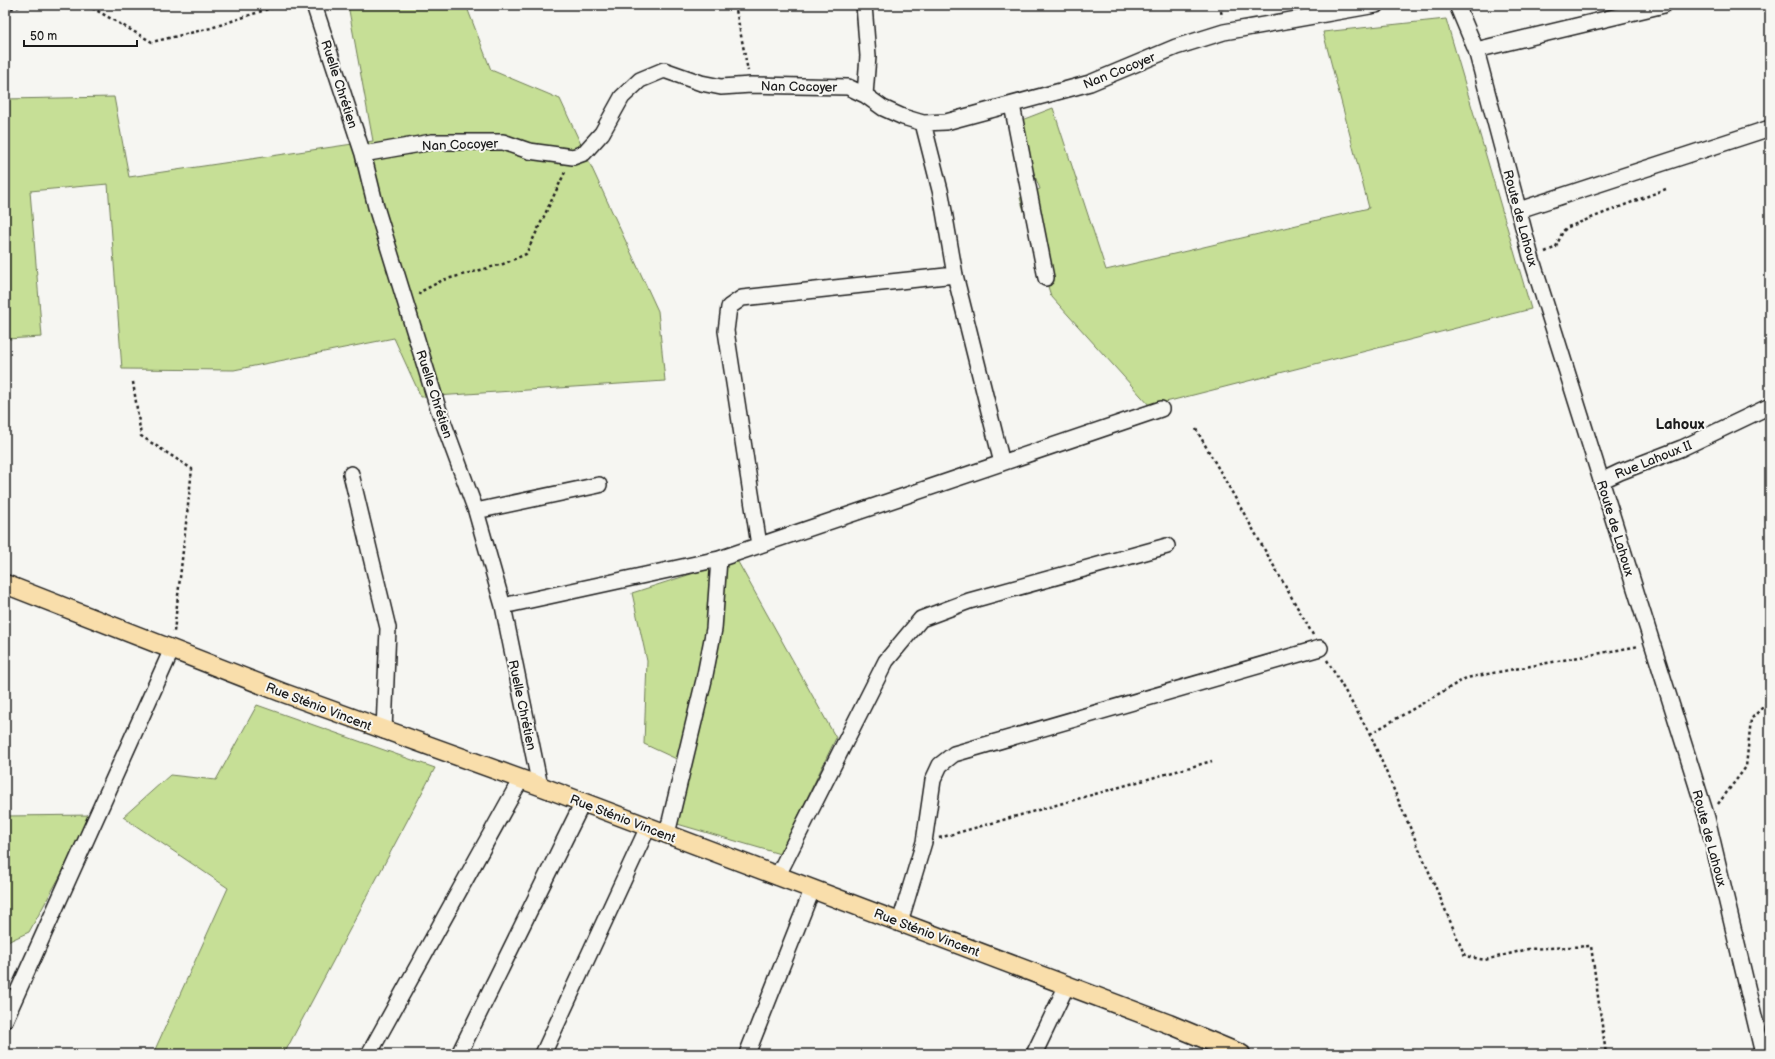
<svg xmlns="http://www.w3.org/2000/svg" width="1775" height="1059" font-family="'Balsamiq Sans',sans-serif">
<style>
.green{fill:#c6df96;stroke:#717e59}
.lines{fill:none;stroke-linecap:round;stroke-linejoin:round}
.minor-casing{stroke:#1c1c1c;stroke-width:18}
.major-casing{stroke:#1c1c1c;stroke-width:21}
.path{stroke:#1c1c1c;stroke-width:2.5;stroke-dasharray:3 3;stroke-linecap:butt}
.minor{stroke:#f6f6f2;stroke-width:15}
.major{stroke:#f9deab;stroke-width:18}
.labels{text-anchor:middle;stroke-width:4;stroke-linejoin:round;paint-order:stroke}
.street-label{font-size:13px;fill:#1c1c1c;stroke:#f6f6f2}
.quarter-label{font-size:15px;font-weight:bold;fill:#1c1c1c;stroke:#f6f6f2}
</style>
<rect width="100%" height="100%" fill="#f6f6f2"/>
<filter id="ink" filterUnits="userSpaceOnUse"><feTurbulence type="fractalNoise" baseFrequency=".025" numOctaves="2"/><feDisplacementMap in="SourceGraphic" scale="8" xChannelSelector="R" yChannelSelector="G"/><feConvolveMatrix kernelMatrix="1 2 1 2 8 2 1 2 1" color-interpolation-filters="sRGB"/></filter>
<g filter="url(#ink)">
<path class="green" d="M348,5H466L491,70L560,99L658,311L665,381L421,397L394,338L234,370L122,369L108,184L30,191L42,337L6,339L5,408V99L114,97L129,177L373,141Z
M1446,19L1531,309L1150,406L1051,296L1020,198L1040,189L1014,123L1053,108L1106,270L1369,208L1323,32Z
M738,562L836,738L780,854L667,821L683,762L644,744L647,661L632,593L713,567Z
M257,705L435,768L284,1054H153L228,888L123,817L170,775L216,780Z
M94,815L29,932L5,943V816Z"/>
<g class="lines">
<defs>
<path id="minor" d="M314,5L363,154L376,207L438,408L476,511L503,606L540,786
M864,5L868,56L865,95
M1457,5L1476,50L1531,257L1707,818L1763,1054
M1476,50L1664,5
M1012,105L1046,278
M923,123L941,194L955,275L1002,463
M363,154L432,142H503L529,151L573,157L584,153L602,133L622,97L640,80L664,70L701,83L721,87L751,85L848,87L865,95L883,108L903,117L923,123L946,122L1090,83L1176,47L1224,32L1376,5
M1519,210L1770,128
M351,474L388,628L384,731
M1601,481L1620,472L1682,448L1770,406
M476,511L599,485
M759,545L726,331L729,307L742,298L955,275
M503,606L719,559
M667,834L704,680L714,629L719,559L1161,409
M777,877L886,661L921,619L969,601L1167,546
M900,922L924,842L933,780L940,765L954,754L1320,648
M5,1020L172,649
M369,1054L521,779
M459,1054L583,802
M543,1054L648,827
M747,1054L812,890
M1034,1054L1067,985"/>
<path id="major" d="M5,584L281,692L540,786L1169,1024L1241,1054"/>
</defs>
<use href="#minor" class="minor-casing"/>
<use href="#major" class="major-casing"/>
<path class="path" d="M87,5L152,42L211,28L280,5
M735,5L748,71
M1220,5L1222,17
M5,10L26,5
M1545,252L1556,247L1563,231L1568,227L1666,189
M419,295L420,292L443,280L503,264L526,254L566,170
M133,382L141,436L192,469L174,632
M1196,429L1313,635
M1327,660L1370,734L1465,956L1485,960L1528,949L1591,946L1606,1054
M1370,734L1466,678L1639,646
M1718,804L1746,767L1751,719L1770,700
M939,838L1212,761"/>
<use href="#minor" class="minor"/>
<use href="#major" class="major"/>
</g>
</g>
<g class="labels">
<g class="street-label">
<text transform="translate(1119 70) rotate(-22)" y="5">Nan Cocoyer</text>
<text transform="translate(340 84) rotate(72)" y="5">Ruelle Chrétien</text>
<text transform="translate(799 86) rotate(1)" y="5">Nan Cocoyer</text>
<text transform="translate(460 144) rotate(-2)" y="5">Nan Cocoyer</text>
<text transform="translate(1521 218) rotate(75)" y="5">Route de Lahoux</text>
<text transform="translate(435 394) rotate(72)" y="5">Ruelle Chrétien</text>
<text transform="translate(1653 459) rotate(-22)" y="5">Rue Lahoux II</text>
<text transform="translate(1616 528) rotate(73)" y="5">Route de Lahoux</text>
<text transform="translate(523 705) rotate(78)" y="5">Ruelle Chrétien</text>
<text transform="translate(319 706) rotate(21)" y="5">Rue Sténio Vincent</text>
<text transform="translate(623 818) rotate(21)" y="5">Rue Sténio Vincent</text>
<text transform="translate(1710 838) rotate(75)" y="5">Route de Lahoux</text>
<text transform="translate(927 932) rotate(21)" y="5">Rue Sténio Vincent</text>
</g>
<g class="quarter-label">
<text x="1680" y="429">Lahoux</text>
</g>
</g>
<rect width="1775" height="1059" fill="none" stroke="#f6f6f2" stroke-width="20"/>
<rect x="10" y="10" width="1755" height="1039" fill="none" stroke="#1c1c1c" stroke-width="1.5" filter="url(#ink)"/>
<path d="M24 40v6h113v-6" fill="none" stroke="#1c1c1c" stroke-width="2"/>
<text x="30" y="40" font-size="12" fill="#1c1c1c" stroke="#f6f6f2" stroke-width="3" paint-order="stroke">50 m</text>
</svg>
